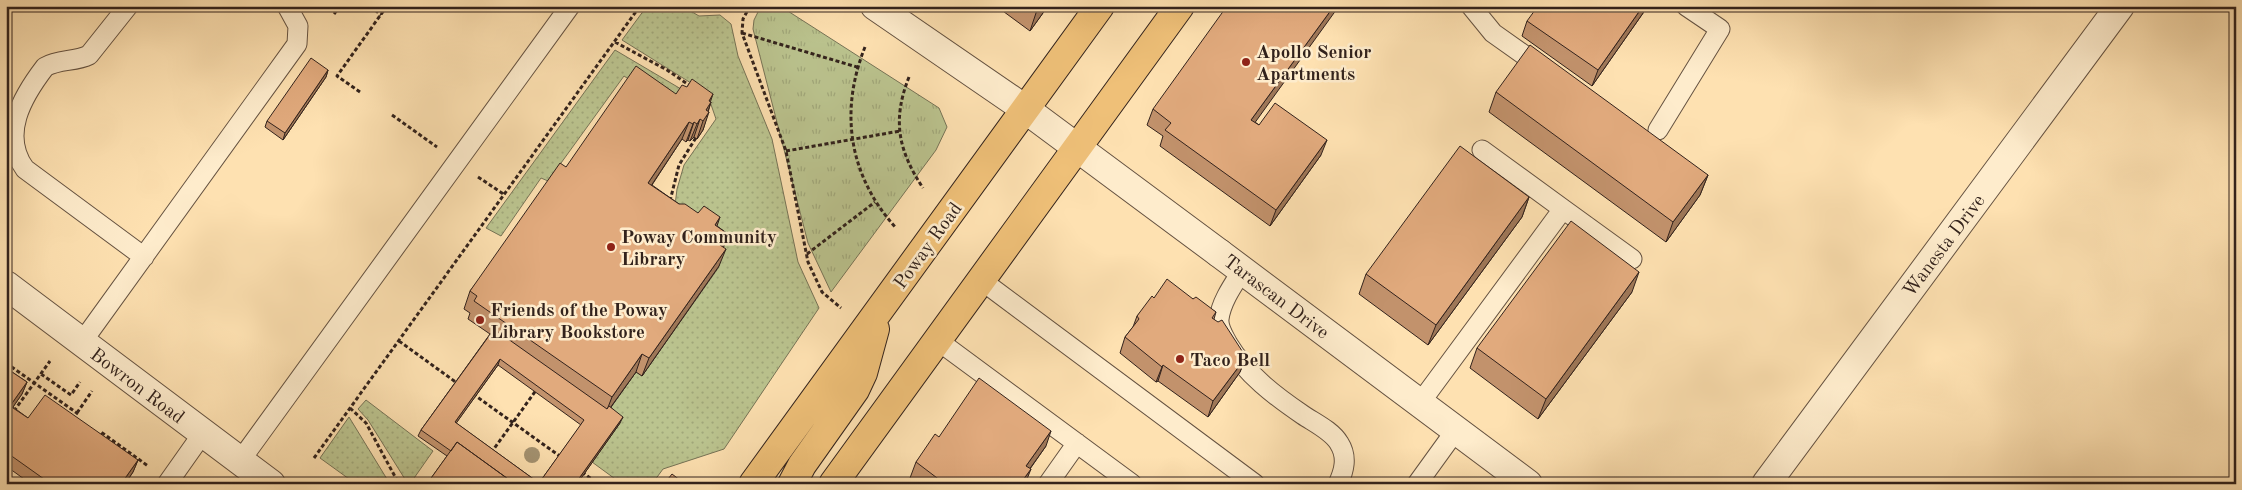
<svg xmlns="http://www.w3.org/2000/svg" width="2242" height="490" font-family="'Old Standard TT',serif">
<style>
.grass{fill:url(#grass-dots);stroke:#767356}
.park{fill:url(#park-tufts);stroke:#767356}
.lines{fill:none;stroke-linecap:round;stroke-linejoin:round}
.service-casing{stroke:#655241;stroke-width:21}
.minor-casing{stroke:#655241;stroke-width:30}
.tertiary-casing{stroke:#655241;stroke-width:30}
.primary-casing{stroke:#32221c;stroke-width:30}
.path{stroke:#32221c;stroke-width:3;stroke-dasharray:4 2.5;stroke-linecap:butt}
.service{stroke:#feeccc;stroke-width:19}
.minor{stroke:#feeccc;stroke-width:28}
.tertiary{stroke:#feeccc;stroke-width:28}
.primary{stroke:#efc078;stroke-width:28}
.tree{fill:#a49372}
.wall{fill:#c2926c;stroke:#32221c;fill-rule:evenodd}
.shaded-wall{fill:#9e7758;stroke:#32221c}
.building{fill:#e1aa7d;stroke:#32221c;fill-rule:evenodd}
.poi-dot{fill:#8f2418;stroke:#feeccc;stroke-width:2}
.labels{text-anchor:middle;stroke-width:5;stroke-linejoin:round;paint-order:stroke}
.poi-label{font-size:19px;font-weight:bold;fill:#32221c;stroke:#feeccc;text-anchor:start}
.street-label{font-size:19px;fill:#32221c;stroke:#feeccc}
</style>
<defs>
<pattern id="grass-dots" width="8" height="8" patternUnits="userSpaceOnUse" patternTransform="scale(1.25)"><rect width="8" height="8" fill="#bbc48f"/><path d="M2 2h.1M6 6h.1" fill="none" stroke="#a1a87b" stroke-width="1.8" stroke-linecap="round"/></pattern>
<pattern id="park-tufts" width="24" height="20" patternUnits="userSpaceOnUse" patternTransform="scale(1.25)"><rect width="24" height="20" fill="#bbc48f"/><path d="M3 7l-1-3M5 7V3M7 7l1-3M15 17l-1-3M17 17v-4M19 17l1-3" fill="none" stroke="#a1a87b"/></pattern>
</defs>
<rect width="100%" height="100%" fill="#fee1b1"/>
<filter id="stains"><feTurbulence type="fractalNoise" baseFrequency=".004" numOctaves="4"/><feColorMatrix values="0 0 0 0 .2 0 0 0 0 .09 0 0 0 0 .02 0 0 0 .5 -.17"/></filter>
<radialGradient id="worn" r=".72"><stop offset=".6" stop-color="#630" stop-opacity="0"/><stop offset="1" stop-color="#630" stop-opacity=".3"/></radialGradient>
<path class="grass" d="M647,6H682L699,16L720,15L731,24L738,56L772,139L798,262L819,308L724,449L663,469L652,484H622L592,462L607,413L636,372L642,376L719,267L673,222L677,189L684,165L716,119L707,93L622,40Z
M615,50L681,89L668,105L624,76L548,181L541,178L501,236L486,228Z
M366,400L433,451L412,481L415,484H408L368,420L358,409Z
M349,417L390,484H356L320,458Z"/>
<path class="park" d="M761,6H780L939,108L947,127L936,150L831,292L808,243L753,29L754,20Z"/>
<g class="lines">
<defs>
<path id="service" d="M128,6L89,55C75,62 59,59 45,67C22,97 0,135 25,169L144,257
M1471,6L1493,33L1544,69
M1658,130L1720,29L1686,6
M1482,150L1563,209
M1242,271C1233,285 1221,302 1219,319C1218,328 1224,336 1228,344C1246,374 1275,396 1303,415C1315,423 1332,431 1339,443C1348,457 1344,471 1338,484
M981,280L1255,484
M937,340L1132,484
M82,342L297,44L298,26L287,6
M1420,403L1563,209L1632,259
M240,461L570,6
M167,484L203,433
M1048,484L1077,443
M1417,484L1456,430"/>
<path id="minor" d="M1219,253L1528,484
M1766,484L2120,6"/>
<path id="tertiary" d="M875,6L1025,109L1219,253
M6,285L271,484"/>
<path id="primary" d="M753,484L1100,6
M792,484L802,465L855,390L863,373L875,329
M833,484L1180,6"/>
</defs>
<use href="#service" class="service-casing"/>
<use href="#minor" class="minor-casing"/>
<use href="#tertiary" class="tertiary-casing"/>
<use href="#primary" class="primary-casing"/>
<path class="path" d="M370,6L381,15
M750,6L743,19L742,33L786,151L808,262L822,292L841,308
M334,14L340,6
M742,33L857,67
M615,42L667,70L692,87
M865,47C839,112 849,176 896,228
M909,77C892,120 898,150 923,188
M360,92L337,76L387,6
M392,115L437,147
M786,151L900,131
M478,177L505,195
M670,201L679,165L697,136
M807,254L875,202
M399,341L457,383
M6,363L77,413L73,418
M41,374L71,395L80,382
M473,394L561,457
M350,408L366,423L399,484
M14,411L50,361
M77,413L92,391
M98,437L101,432L148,466
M491,453L537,389
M314,458L640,6
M582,472L598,484"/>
<use href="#service" class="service"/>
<use href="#minor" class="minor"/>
<use href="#tertiary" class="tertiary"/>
<use href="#primary" class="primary"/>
</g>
<circle class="tree" cx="532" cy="455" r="8"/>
<path class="wall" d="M996,6H1048L1030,31Z
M1648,6L1592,86L1522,36L1527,21Z
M328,70L326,77L283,140L265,127L267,121Z
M1496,92L1708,175L1700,195L1666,242L1489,112Z
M676,94L711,102L703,130L697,139L694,137L690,141L688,140L686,142L682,139L652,185L679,204L717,226L728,234L723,247L719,266L642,376L636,372L611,407L620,423L577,484H428L429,481L447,456L418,436L421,430L490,334L468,319L470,313L464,309L470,291L566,167ZM498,365L581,425L539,483L456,423Z
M1153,109L1255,122L1259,125L1321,155L1270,226L1160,146L1163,136L1147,125Z
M1529,197L1522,217L1428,345L1359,294L1366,274Z
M1632,292L1538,419L1470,368L1477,348Z
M1154,298L1193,299L1216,312L1214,319L1246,357L1240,372L1208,417L1158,381L1156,382L1120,353L1125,337L1133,327L1137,316Z
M6,368L27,382L22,394L13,407L28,418L138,460L133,472L125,484H31L6,466Z
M939,437L1046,446L1030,469L1025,484H919L910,478L916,462Z"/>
<path class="shaded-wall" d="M1041,6H1048L1030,31L1037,10Z
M1334,6H1339L1246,135L1251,120Z
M1643,6H1648L1592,86L1598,70Z
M328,70L326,77L283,140L285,133Z
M713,94L709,106L711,102L706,117L709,112L703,130L697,139L703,121L709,101Z
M700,119L694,137L690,141L697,124Z
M689,122L682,139L641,201L648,183Z
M694,122L688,140L686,142L693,124Z
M1327,140L1321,155L1270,226L1276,210Z
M1708,175L1700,195L1666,242L1673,222Z
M1529,197L1522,217L1428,345L1436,325Z
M720,217L714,235L715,225Z
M728,234L722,252L720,245Z
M726,249L719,266L642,376L649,358Z
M1639,272L1632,292L1538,419L1546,399Z
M642,354L636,372L605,415L612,397Z
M1246,357L1240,372L1208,417L1213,401Z
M500,359L498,365L452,429L455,422Z
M1163,365L1158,381L1156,382L1162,367Z
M27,382L22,394L6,417L10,406Z
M623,417L620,423L577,484H575Z
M1051,431L1046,446L1021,481L1026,466Z
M138,460L133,472L125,484H121Z
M1031,469L1025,484H1020Z"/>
<path class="building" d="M1032,6H1041L1037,10Z
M1227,6H1334L1251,120L1259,125L1275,103L1327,140L1276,210L1165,130L1171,123L1153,109Z
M1538,6H1643L1598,70L1527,21Z
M1530,45L1708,175L1673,222L1496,92Z
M311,58L328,70L285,133L267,121Z
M636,66L676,94L682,85L687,87L692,79L713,94L709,101L711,102L706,110L709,112L703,121L700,119L697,124L694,122L693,124L689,122L648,183L679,204H685L698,213L704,206L720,217L715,225L728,234L720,245L726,249L649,358L642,354L612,397L474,301L477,296L470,291L560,163L566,167Z
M1460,146L1529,197L1436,325L1366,274Z
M1571,221L1639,272L1546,399L1477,348Z
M1167,279L1193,299L1196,297L1216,312L1212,318L1218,322L1222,320L1246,357L1213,401L1163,365L1162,367L1125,337L1139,319L1137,316L1152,296L1154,298Z
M494,329L607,409L609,406L623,417L575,484H515L457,442L451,451L421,430ZM500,359L584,420L539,483L455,422Z
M6,368L27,382L10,406L28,418L45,395L138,460L121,484H51L6,452Z
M979,378L1051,431L1026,466L1031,469L1020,484H945L916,462L935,434L939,437Z
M457,442L515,484H433L429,481Z
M672,474L685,484H664Z"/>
<g class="poi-dot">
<circle cx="1246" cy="62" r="5"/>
<circle cx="611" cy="247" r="5"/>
<circle cx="480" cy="320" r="5"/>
<circle cx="1180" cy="359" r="5"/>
</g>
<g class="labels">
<g class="poi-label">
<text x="1256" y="58">Apollo Senior<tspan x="1256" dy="22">Apartments</tspan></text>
<text x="621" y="243">Poway Community<tspan x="621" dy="22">Library</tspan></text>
<text x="490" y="316">Friends of the Poway<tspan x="490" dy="22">Library Bookstore</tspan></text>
<text x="1190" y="366">Taco Bell</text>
</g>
<g class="street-label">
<text transform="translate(927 245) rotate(-54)" y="7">Poway Road</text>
<text transform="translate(1943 245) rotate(-53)" y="7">Wanesta Drive</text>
<text transform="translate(1277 296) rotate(37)" y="7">Tarascan Drive</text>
<text transform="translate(138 385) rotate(37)" y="7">Bowron Road</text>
</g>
</g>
<rect width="2242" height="490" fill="none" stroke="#fee1b1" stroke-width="25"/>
<rect x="8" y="8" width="2227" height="475" fill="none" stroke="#32221c" stroke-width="2.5"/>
<rect x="12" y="12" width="2217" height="465" fill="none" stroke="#32221c"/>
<rect width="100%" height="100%" filter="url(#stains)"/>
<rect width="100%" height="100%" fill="url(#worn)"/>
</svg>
